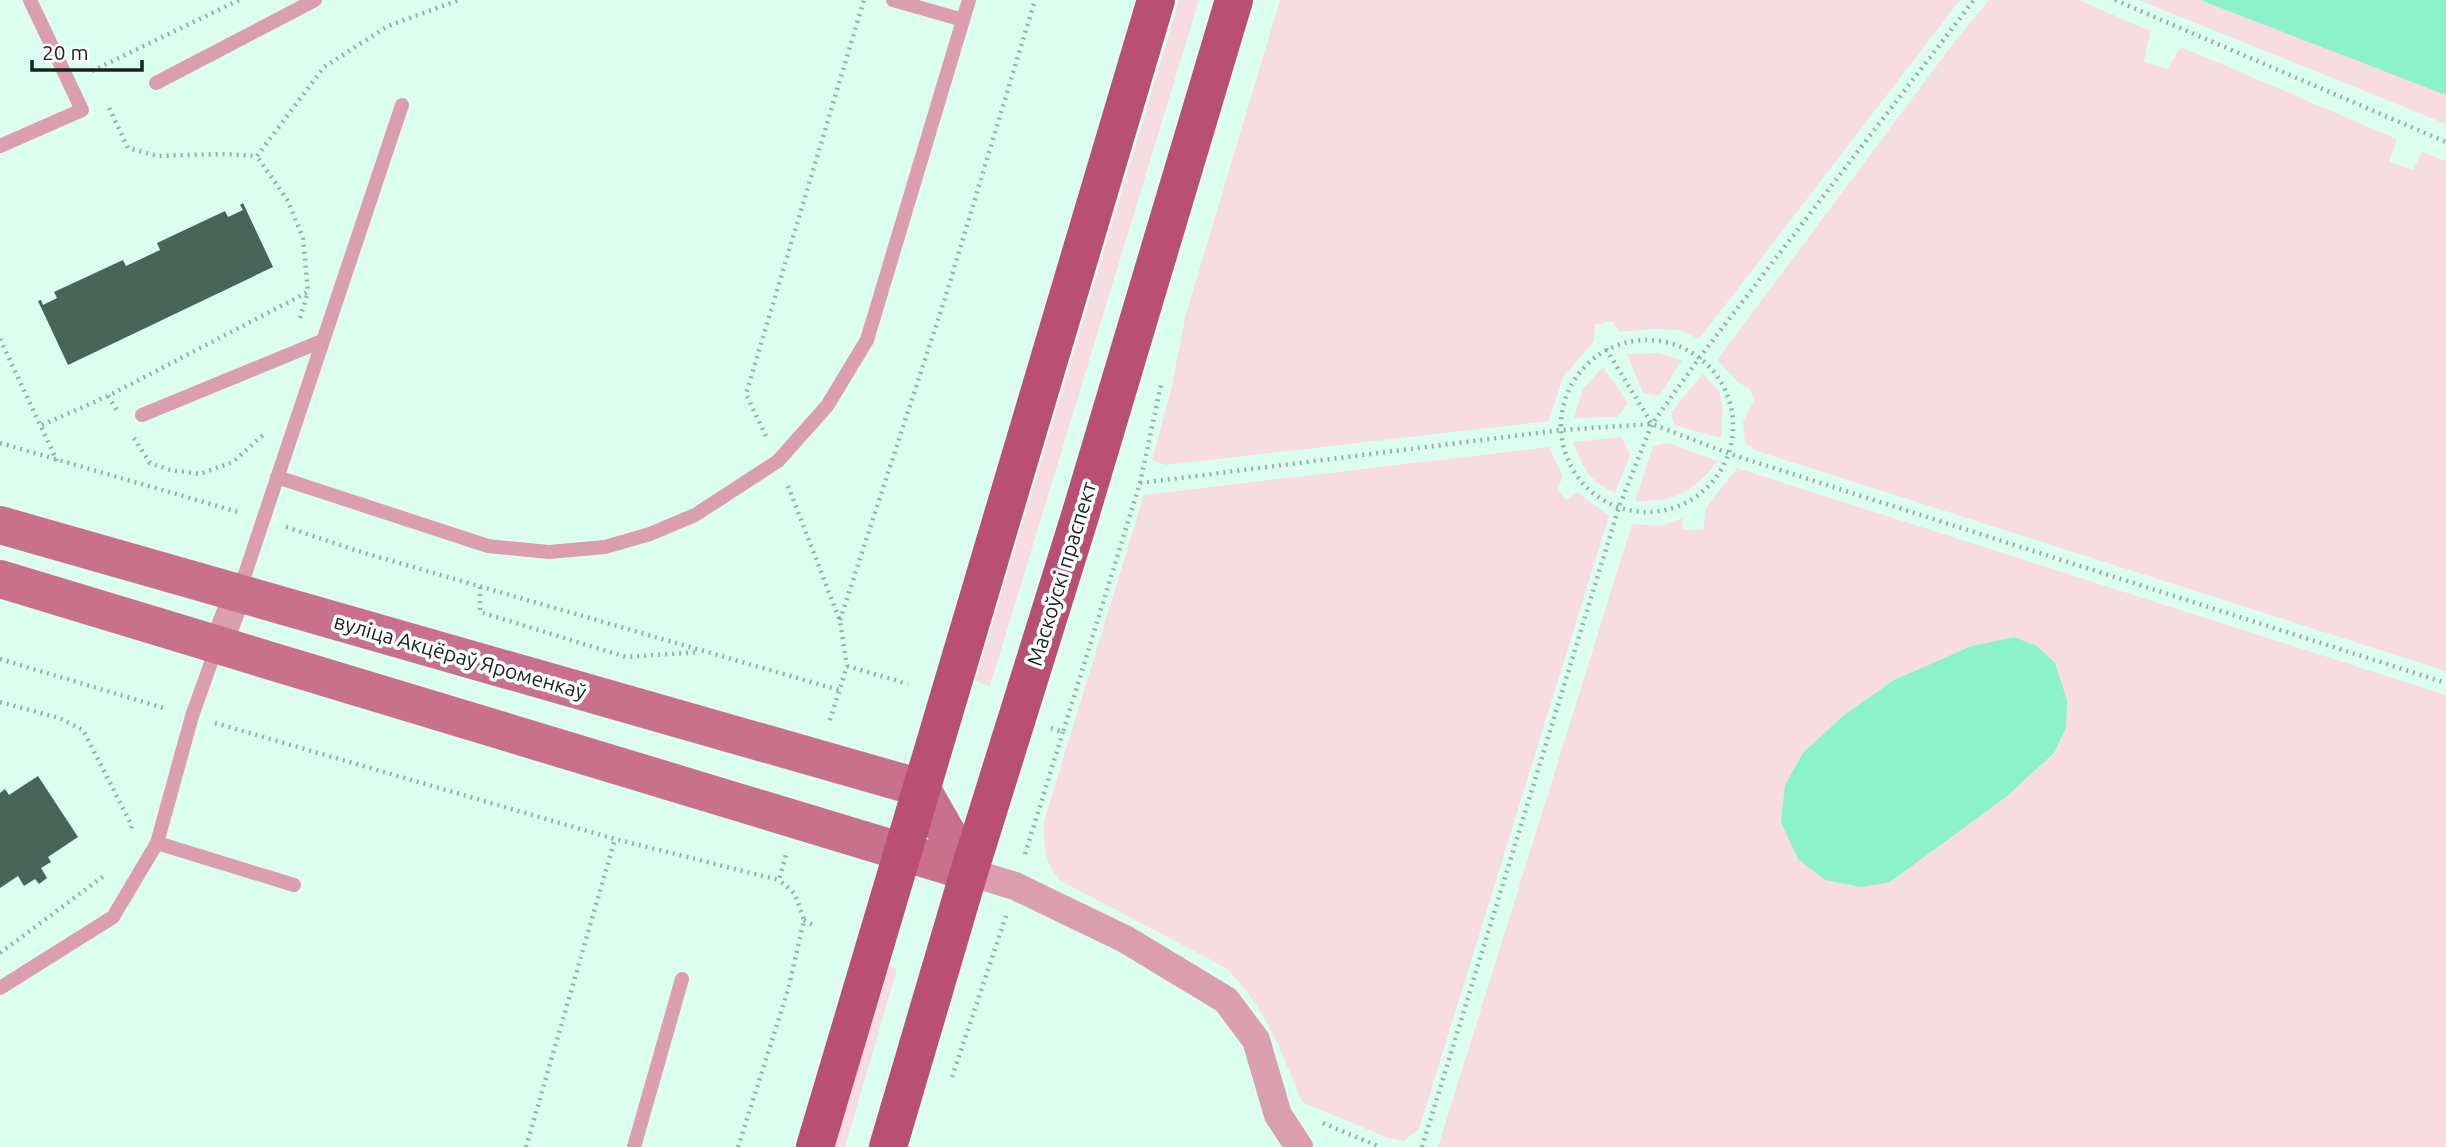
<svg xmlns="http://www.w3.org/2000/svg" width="2446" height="1147" font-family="Ubuntu,sans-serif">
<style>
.green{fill:#f7dde3;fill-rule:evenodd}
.water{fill:#8cf1cd}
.building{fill:#48655a}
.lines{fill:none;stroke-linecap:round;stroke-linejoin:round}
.path{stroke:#97b1a6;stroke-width:4.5;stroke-dasharray:2 5;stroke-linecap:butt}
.lane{stroke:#db9eae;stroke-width:14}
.street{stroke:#db9eae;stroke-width:28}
.secondary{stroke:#c9718c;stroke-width:38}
.primary{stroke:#ba4f74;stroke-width:38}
.labels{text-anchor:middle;stroke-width:7;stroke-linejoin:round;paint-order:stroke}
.street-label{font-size:21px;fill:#17231e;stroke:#fff}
</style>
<rect width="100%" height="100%" fill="#dcfef0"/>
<path class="green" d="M1179,0H1199L990,686L975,681Z
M1280,0H1960L1699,339L1679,330L1655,329L1619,332L1612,321L1595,325L1594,341L1563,377L1549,421L1166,465L1152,460L1171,390L1186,314Z
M1989,0H2079L2150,31L2144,62L2167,69L2181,47L2397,139L2389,162L2413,170L2422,152L2446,161V671L1757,451L1745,443L1743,421L1754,401L1750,389L1739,383L1717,360L1955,41Z
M2139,0H2200L2436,90L2446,95V124Z
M1659,353L1682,360L1659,396L1643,393L1627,354Z
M1603,367L1628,403L1618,417L1574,418L1583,389Z
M1703,374L1719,391L1723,409L1721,438L1674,425L1671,412Z
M1622,437L1630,454L1615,493C1589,481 1583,468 1573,442Z
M1668,443L1718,461C1692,492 1677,502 1635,501L1653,446Z
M1549,447L1563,477L1557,489L1566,500L1577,492L1609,516L1419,1129L1404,1141L1388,1138L1302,1102C1281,1051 1266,1008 1226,968L1061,881C1044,864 1044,845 1044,821L1144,495Z
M1737,468L2446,695V1147H1438L1632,524L1661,526L1682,518L1683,530H1703L1706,508ZM2014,637L2037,646L2055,663L2054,753L2006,797L1890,882L1803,753L1844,715L1894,680Z
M886,965L897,969L845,1147H833Z"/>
<path class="water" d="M2200,0H2446V95Z
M2014,637L2037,646L2055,663L2067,700L2066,728L2054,753L2006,797L1890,882L1861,887L1825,880L1798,859L1781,822L1785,785L1803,753L1844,715L1894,680L1972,646Z"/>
<path class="building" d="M243,203L273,267L68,365L38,301L41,300L43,305L57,298L54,292L123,260L126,266L160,250L157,243L225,211L228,217L243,210L240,205Z
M38,776L78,837L48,857L51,862L41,868L47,878L39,884L35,879L24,886L18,876L0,888V793L5,789L9,795Z"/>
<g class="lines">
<path class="path" d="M2115,0L2446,142
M92,71L239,0
M109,108L128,148L158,156L223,154L257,156
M257,156L324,67L388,26L459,0
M300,318L308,292
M0,339L57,461
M1561 426a86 86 0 1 1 172 0a86 86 0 1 1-172 0Z
M1606,349L1652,424
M108,396L117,410
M42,425L108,396L308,292L303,238L288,201L257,156
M766,436L746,394L864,0
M134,438L150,463L170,470L200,474L233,462L263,435
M0,443L238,512
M1140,483L1561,430L1652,424L1730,454L2446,683
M788,486L840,621L847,666L829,723
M286,527L361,552L839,690
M480,587V612L626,657L700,652
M840,620L946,295L1035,0
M0,659L167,709
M847,666L908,684
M0,702L59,718L83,730L132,826L131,829
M215,723L615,839L779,880L786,855
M1051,728L1063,732L1140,483L1161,385
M1025,854L1063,732
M804,920L815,926
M0,953L105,875
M952,1077L1006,916
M1323,1123L1380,1147
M526,1147L615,839
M738,1147L788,990L804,920L795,894L779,880
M1422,1147L1619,507L1652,424L1700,357L1974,0"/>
<path class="lane" d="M893,0L963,20
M156,83L315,0
M0,146L82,110L30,0
M142,415L322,341
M277,477L488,546L549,552L605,547L650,534L695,515L778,461L827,406L867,340L969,0
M239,592L402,105
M157,843L294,885
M0,988L113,917L157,843L192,716L217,646
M634,1147L682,979"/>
<path class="street" d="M218,645L238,593
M969,872L1015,886L1125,939L1226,1000L1256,1040L1278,1115L1299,1147"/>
<path class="secondary" d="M0,525L921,788L969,872
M0,579L969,872"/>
<path class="primary" d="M815,1147L1156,0
M888,1147L969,872L1080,516L1234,0"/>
</g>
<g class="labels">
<g class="street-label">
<text transform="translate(1062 574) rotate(-73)" y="7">Маскоўскі праспект</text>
<text transform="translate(460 657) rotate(16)" y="7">вуліца Акцёраў Яроменкаў</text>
</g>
</g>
<path d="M32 60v10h110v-10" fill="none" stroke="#17231e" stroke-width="3.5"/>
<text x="42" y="60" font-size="21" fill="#17231e" stroke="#ffffff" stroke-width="5" paint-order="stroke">20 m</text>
</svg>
